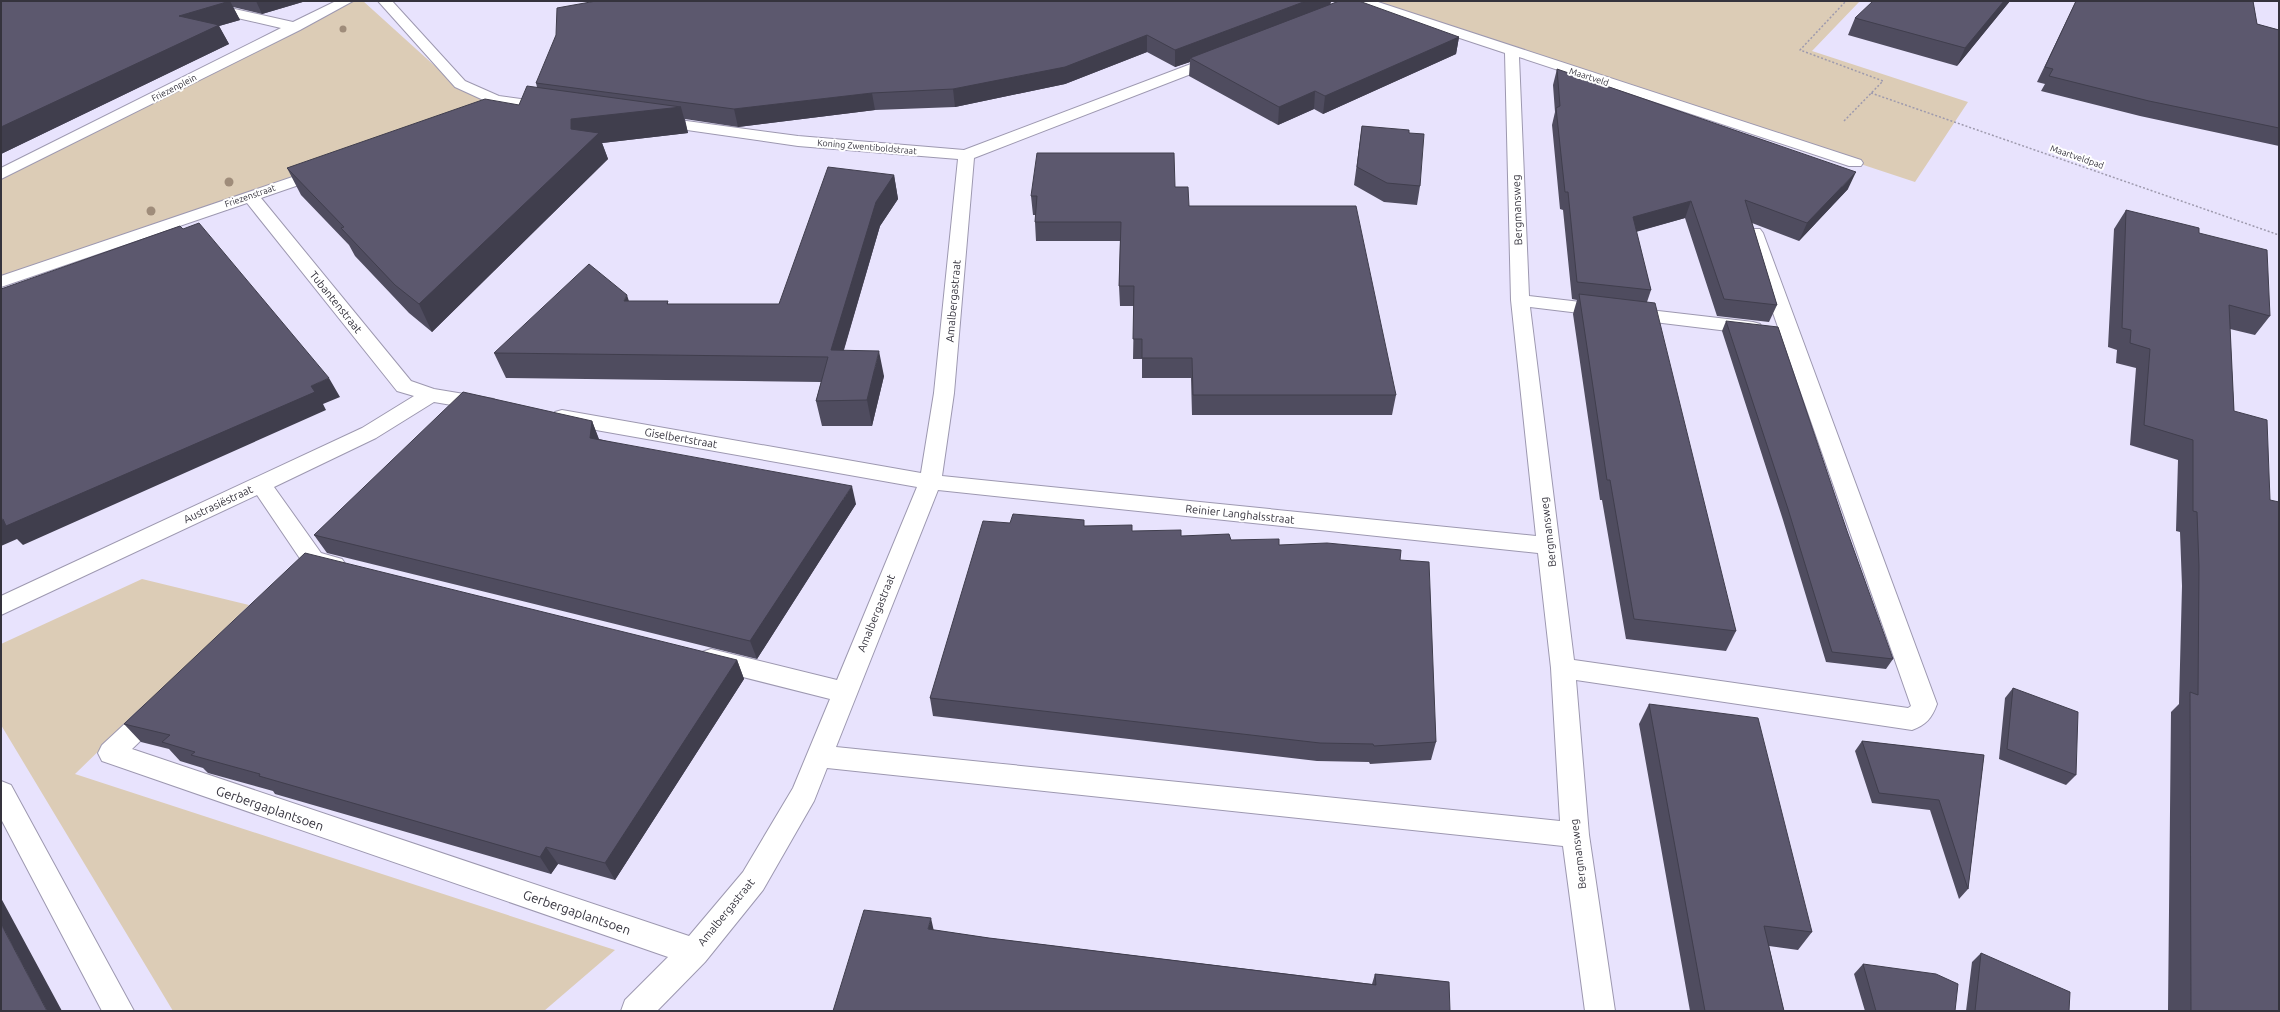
<svg xmlns="http://www.w3.org/2000/svg" width="2280" height="1012" font-family="Ubuntu,sans-serif">
<style>
.green{fill:#dcccb6}
.lines{fill:none;stroke-linecap:round;stroke-linejoin:round}
.minor-casing{stroke:#9d98b0;stroke-width:2}
.path{stroke:#9e9aad;stroke-width:1.5;stroke-dasharray:2 2;stroke-linecap:butt}
.minor{fill:#fff;fill-rule:evenodd}
.tree{fill:#9f8c7a}
.wall{fill:#4f4c5f}
.shaded-wall{fill:#403e4d}
.building{fill:#5c586e;stroke:#403e4d}
.labels{text-anchor:middle;stroke-width:4;stroke-linejoin:round;paint-order:stroke}
.far-street-label{font-size:9px;fill:#35333d;stroke:#fff}
.street-label{font-size:11px;fill:#35333d;stroke:#fff}
.near-street-label{font-size:13px;fill:#35333d;stroke:#fff}
</style>
<rect width="100%" height="100%" fill="#e8e3fd"/>
<path class="green" d="M349,1H363L457,86L490,101L453,125L1,278V178Z
M1376,1H1860L1812,51L1968,102L1915,182L1516,50Z
M142,579L249,605L75,774L615,950L544,1011H173L1,725V644Z"/>
<g class="lines">
<defs>
<path id="minor" d="M174,1H199L293,22L336,1H353L300,30L1,179V168L281,28L176,4Z
M378,1H392L465,81L499,96L550,103L555,105L558,108L555,111L550,113L490,103L455,87Z
M1355,1H1375L1861,160L1863,163L1861,166H1849L1519,57L1529,296L1753,322L1760,324L1762,328L1760,332L1753,334L1530,307L1574,660L1908,708L1911,706L1745,233L1748,229H1760L1763,233L1937,704C1932,718 1926,725 1912,730L1576,680L1589,835L1615,1011H1585L1563,846L827,768L814,801L763,890L705,962L657,1011H621L625,1000L668,957L102,761L98,753L102,745L145,705L154,701L163,705L167,712L163,719L132,749L689,936L743,872L793,788L830,699L711,669L702,666L699,659L702,652L711,649L837,680L917,487L562,424L555,422L552,417L555,412L562,410L921,473L934,393L958,159L798,146L652,125L649,122L652,119L657,117L798,136L964,150L1212,56H1222L1224,59L1222,62L974,158L954,393L942,476L1536,536L1511,300L1505,53L1357,4ZM938,490L1538,553L1551,668L1560,821L836,747Z
M322,167L328,169L330,172L328,175L261,198L411,381L434,389L494,399L497,404L494,409L487,411L434,402L376,438L274,487L321,553L342,559L346,565L342,571L334,574L305,566L257,495L1,615V596L362,428L414,396L397,391L247,203L1,287V276Z
M1,781L11,785L134,1011H102L1,819Z"/>
</defs>
<use href="#minor" class="minor-casing"/>
<path class="path" d="M1871,93L2279,235
M1844,121L1883,81L1800,50L1846,1"/>
<use href="#minor" class="minor"/>
</g>
<g class="tree">
<circle cx="343" cy="29" r="3.5"/>
<circle cx="229" cy="182" r="4.5"/>
<circle cx="151" cy="211" r="4.5"/>
</g>
<path class="wall" d="M1,1H306L262,14L233,7L240,20L219,26L229,44L1,154Z
M596,1H1331L1330,4L1459,37L1456,54L1323,114L1314,109L1278,125L1189,76L1190,62L1175,67L1147,52L1065,84L955,107L875,110L738,127L685,119L688,133L602,143L608,159L432,332L409,313L355,256L349,245L301,195L287,168L519,105L537,87L536,83Z
M2010,1L1957,66L1848,35L1855,18Z
M2076,1H2253L2257,24L2279,30V146L2140,116L2041,91L2045,84L2037,82Z
M1557,69L1848,189L1799,241L1752,223L1777,305L1769,322L1717,316L1685,218L1636,232L1651,290L1647,302L1736,631L1726,651L1626,639L1602,500H1600L1573,314L1577,300L1572,299L1563,210L1560,209L1552,125L1555,112L1553,85Z
M1362,126L1409,133L1420,186L1417,205L1384,202L1354,185Z
M894,175L898,199L880,226L844,350L884,376L872,426H822L816,401L821,382L506,378L494,353L629,301H668V304H779Z
M1175,187L1189,206L1396,395L1392,415H1192L1191,378H1142V359H1133L1134,306H1120L1119,286L1120,241H1036L1035,222L1036,215H1033L1031,196Z
M2126,210L2199,233L2270,316L2255,335L2230,329L2234,411L2279,1011H2168L2171,712L2179,704L2182,586L2180,532L2176,531L2178,460L2130,445L2136,368L2116,363L2117,350L2108,347L2114,229Z
M1726,321L1893,659L1886,669L1826,662L1783,520L1722,331Z
M592,421L599,439L856,504L757,659L327,553L314,535Z
M1010,523L1084,526L1181,536L1231,540L1400,560L1436,742L1431,760L1370,764L1369,762L1317,761L933,716L930,698Z
M737,660L744,679L615,880L558,864L551,874L275,794L273,791L208,773L203,768L180,761L169,749L141,742L124,724Z
M2013,688L2076,775L2066,785L1999,759L2005,698Z
M1649,704L1812,932L1798,950L1769,946L1784,1011H1690L1639,724Z
M1862,741L1984,755L1968,889L1959,899L1930,810L1872,803L1855,751Z
M934,930L989,938L1372,984L1375,974L1449,982L833,1011Z
M1981,953L2069,1011H1966L1972,962Z
M1863,964L1955,1011H1865L1854,974Z"/>
<path class="shaded-wall" d="M230,1L240,20L219,26L229,44L1,154V127L179,16Z
M256,1H306L262,14Z
M1306,1H1331L1330,7L1190,58V62L1175,67V50Z
M2004,1H2010L1957,66L1965,48Z
M1147,35V52L1065,84L955,107L953,89Z
M1459,37L1456,54L1323,114L1325,96Z
M1315,91L1314,109L1278,125L1279,107Z
M872,93L875,110L738,127L734,109Z
M681,107L688,133L602,143L608,159L432,332L419,304L571,129V119Z
M1856,172L1848,189L1799,241L1807,223Z
M894,175L898,199L880,226L836,376L831,350L876,202Z
M1691,201L1685,218L1627,234L1633,217Z
M627,295L635,320L624,301Z
M879,351L884,376L872,426L867,400Z
M329,378L340,397L323,404L326,410L23,545L17,539L1,546V520Z
M592,421L599,440L590,438Z
M852,486L856,504L757,659L750,641Z
M737,660L744,679L615,880L605,863Z
M546,847L558,864L551,874L540,857Z
M1,898L62,1011H47L1,924Z
M931,918L935,936L928,929Z"/>
<path class="building" d="M1,1H230L179,16L219,25L1,127Z
M596,1H1306L1175,50L1147,35L1065,67L953,89L872,93L734,109L536,83L556,35L557,8Z
M1339,1H1359L1459,37L1325,96L1315,91L1279,107L1190,58Z
M1873,1H2004L1965,48L1855,18Z
M2076,1H2253L2257,24L2279,30V128L2149,101L2049,76L2053,69L2045,67Z
M1557,69L1856,172L1807,223L1745,200L1777,305L1724,299L1691,201L1633,217L1651,290L1577,282L1568,192H1565L1556,108L1560,106Z
M527,86L681,107L571,119V129L599,133L419,304L395,285L341,228L344,227L287,168L485,99L519,105Z
M1362,126L1409,130V133L1424,134L1420,186L1387,183L1357,167Z
M1037,153H1174L1175,187H1188L1189,206H1356L1396,395H1193L1192,358H1142V339H1133L1134,286H1119L1121,222H1035L1037,196H1031Z
M828,167L894,175L876,202L831,350L879,351L867,400L816,401L828,357L494,353L589,264L627,295L624,301H668L667,304H779Z
M2126,210L2199,228V233L2267,250L2270,316L2229,305L2234,411L2267,420L2270,500L2279,502V1011H2191L2190,692L2198,695L2199,566L2197,512L2193,511V440L2144,425L2150,349L2130,343L2131,330L2122,328Z
M199,223L329,378L311,386L315,392L6,526L3,519L1,520V289L180,226L183,229Z
M1579,294L1655,303L1736,631L1634,619L1610,480H1607Z
M1726,321L1778,327L1847,531L1893,659L1832,652L1788,509Z
M463,392L592,421L590,438L852,486L750,641L314,535Z
M1013,514L1084,520V526L1132,525V531L1181,530V536L1229,534L1231,540L1279,539V545L1327,543L1401,550L1400,560L1429,562L1436,742L1374,746L1373,744L1320,743L930,698L983,521L1010,523Z
M305,553L737,660L605,863L546,847L540,857L259,776L260,774L191,755L195,752L162,742L170,735L124,724Z
M2013,688L2078,712L2076,775L2007,749Z
M1649,704L1758,718L1812,932L1764,926L1784,1011H1705Z
M1862,741L1984,755L1968,889L1939,800L1879,793Z
M864,910L931,918L928,929L989,938L1376,985L1375,974L1449,982L1450,1011H833Z
M1,924L47,1011H1Z
M1981,953L2070,992L2069,1011H1975Z
M1863,964L1936,974L1958,984L1955,1011H1876Z"/>
<g class="labels">
<g class="far-street-label">
<text transform="translate(1589 77) rotate(18)" y="3">Maartveld</text>
<text transform="translate(174 88) rotate(-27)" y="3">Friezenplein</text>
<text transform="translate(867 147) rotate(5)" y="3">Koning Zwentiboldstraat</text>
<text transform="translate(2077 157) rotate(19)" y="3">Maartveldpad</text>
<text transform="translate(250 196) rotate(-19)" y="3">Friezenstraat</text>
</g>
<g class="street-label">
<text transform="translate(1517 210) rotate(-92)" y="4">Bergmansweg</text>
<text transform="translate(953 301) rotate(-85)" y="4">Amalbergastraat</text>
<text transform="translate(336 302) rotate(51)" y="4">Tubantenstraat</text>
<text transform="translate(681 438) rotate(10)" y="4">Giselbertstraat</text>
<text transform="translate(218 504) rotate(-25)" y="4">Austrasiëstraat</text>
<text transform="translate(1240 514) rotate(6)" y="4">Reinier Langhalsstraat</text>
<text transform="translate(1548 532) rotate(-97)" y="4">Bergmansweg</text>
<text transform="translate(876 613) rotate(-68)" y="4">Amalbergastraat</text>
<text transform="translate(1578 854) rotate(-97)" y="4">Bergmansweg</text>
<text transform="translate(726 912) rotate(-51)" y="4">Amalbergastraat</text>
</g>
<g class="near-street-label">
<text transform="translate(270 808) rotate(19)" y="5">Gerbergaplantsoen</text>
<text transform="translate(577 912) rotate(19)" y="5">Gerbergaplantsoen</text>
</g>
</g>
<rect width="2280" height="1012" fill="none" stroke="#35333d" stroke-width="4"/>
</svg>
